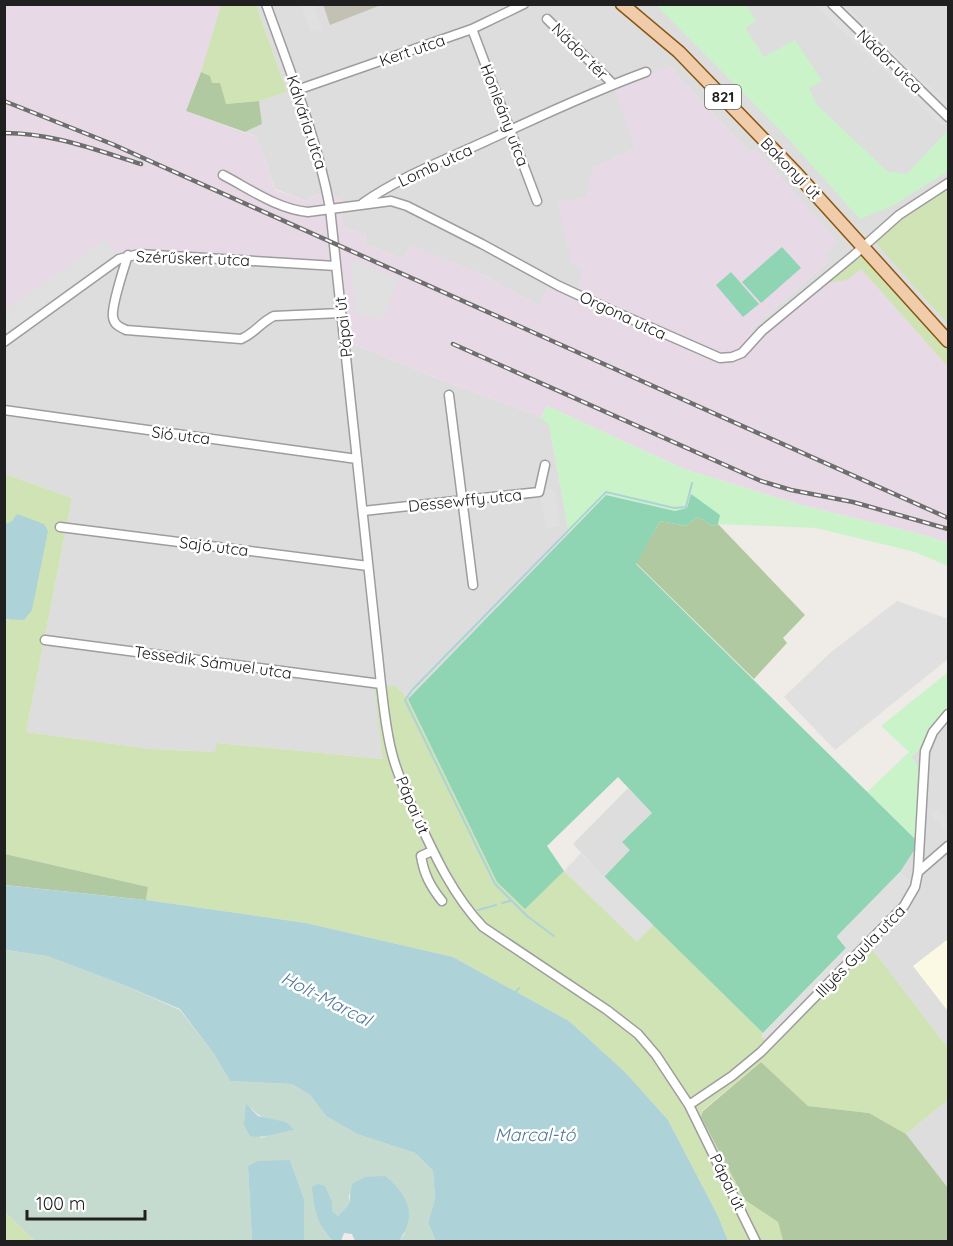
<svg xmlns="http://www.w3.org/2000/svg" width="953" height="1246" font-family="Quicksand,sans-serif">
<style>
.residential{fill:#dedddd}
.industrial{fill:#e7dae6}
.education{fill:#fbf9e4}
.construction{fill:#c3c1b4}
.grass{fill:#cfe3b4}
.forest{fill:#b1c9a1}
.wetland{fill:#c6dbd0;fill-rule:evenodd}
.park{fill:#cbf3ca}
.pitch{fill:#8fd4b3}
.parking{fill:#e0e0e0}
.water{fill:#add2d7}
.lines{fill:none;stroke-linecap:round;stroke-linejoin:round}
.stream{stroke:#add2d7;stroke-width:2}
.street-casing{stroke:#9d9d9d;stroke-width:11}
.primary-casing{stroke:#895613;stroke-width:15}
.street{stroke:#fff;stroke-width:8}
.primary{stroke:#f1ccab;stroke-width:12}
.rail-casing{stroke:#6e6e6e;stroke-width:4.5}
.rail{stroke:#fff;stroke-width:2;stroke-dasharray:7;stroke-linecap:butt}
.labels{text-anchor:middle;stroke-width:5;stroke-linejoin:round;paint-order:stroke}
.shield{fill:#fff;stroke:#636363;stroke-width:1.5}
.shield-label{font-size:15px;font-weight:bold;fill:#202020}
.street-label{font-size:16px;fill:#202020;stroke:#fff}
.water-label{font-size:18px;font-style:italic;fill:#517995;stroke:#fff}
</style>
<rect width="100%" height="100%" fill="#efece7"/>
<path class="residential" d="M256,5H948V342L864,252L841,273L821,284L760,338L751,329L829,261L756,148L750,153L670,67L635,149L593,168L583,271L575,300L539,306L483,275L411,246L403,259L365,244L366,235L344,227L319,194L306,201L275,189L257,137L245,132L262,124L259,101L287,92Z
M123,250L331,262L340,342L359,346L436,378L541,417L549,424L569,533L408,699L396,686L383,759L218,743L216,752L151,749L26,732L72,498L5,474L4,337Z
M948,711V1048L865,940L911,882L900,872L915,848L919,768L911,757L936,734Z
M628,788L652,813L622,842L631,850L604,877L573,844Z
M948,1100V1188L906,1134Z"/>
<path class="industrial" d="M5,5H221L205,61L186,111L257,137L275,190L306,201L319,194L341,198L344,227L366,235L365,244L403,259L411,245L483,275L539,306L548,288L575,300L583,271L572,264L557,202L586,197L593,168L635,149L614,88L670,67L750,153L756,148L837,241L827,254L829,261L751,329L759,338L821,284L861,269L948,367V543L927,536L801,505L684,469L547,406L541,417L436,378L359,346L340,342L330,262L123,250L5,337Z"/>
<path class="education" d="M948,939V1008L947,1010L913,966Z"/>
<path class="construction" d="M323,4H381V5L330,25Z"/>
<path class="grass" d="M221,5H256L287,92L259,101L226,104L211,83L210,76L201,72Z
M948,187V324L875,242L931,196Z
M864,252L948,342V367L861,269L847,280L821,284L841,273Z
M5,474L72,498L26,732L151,749L215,752L217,743L383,759L374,685L396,686L408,699L497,882L525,908L564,871L637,941L653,925L763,1033L761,1037L865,940L948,1048V1100L906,1134L869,1113L808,1106L761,1062L703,1110L701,1117L745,1200L778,1222L783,1241H728L718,1216L668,1120L625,1072L569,1021L453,957L306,923L146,900L148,887L5,854V619L9,620L12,521L5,524Z
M5,1212L35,1241H5Z"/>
<path class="forest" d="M201,72L210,76L212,83H220L226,104L259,101L262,124L245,132L186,111Z
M698,517L713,526L718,524L805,615L783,638L787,643L754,679L636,563L660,521L686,526Z
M5,854L148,887L146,900L5,885Z
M761,1062L808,1106L869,1113L906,1134L948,1188V1241H783L778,1222L745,1200L701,1117L703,1111Z"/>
<path class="wetland" d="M4,950L47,956L124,985L180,1010L214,1054L230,1081L292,1084L310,1095L326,1116L357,1134L415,1153L433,1171L435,1198L428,1223L436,1241H399L405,1233L349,1194V1204L338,1216L332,1211V1202L324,1231L333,1241H304V1199L290,1160L248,1166L252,1241H35L5,1212ZM251,1108C265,1125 279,1114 293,1130L278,1132L261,1138Z"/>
<path class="park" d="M656,5H746L756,21L745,28L764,57L795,40L822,81L809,88L817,105L887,171L907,174L948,130V171L892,206L860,219L784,134Z
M547,406L684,469L801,505L927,536L948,543V566L915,552L816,528L718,524L720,515L691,495L687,508L675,511L606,495L569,533L549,425L541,417Z
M948,672V711L936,734L911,757L920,768L915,839L867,792L909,752L881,726Z"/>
<path class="pitch" d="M782,247L801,268L761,303L742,282Z
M731,272L759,304L743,317L716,285Z
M691,494L720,515L718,524L713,526L698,517L686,526L660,521L636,564L915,839V849L900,872L837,937L846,948L763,1033L604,877L630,850L622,842L652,813L618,777L547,846L564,871L525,909L497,882L408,699L606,495L675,511L687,508Z"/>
<path class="parking" d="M301,5H314L322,28L311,32Z
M815,5H845L948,104V120L942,126Z
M105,239L119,259L5,342L4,311Z
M355,260L398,279L382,320L356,314L351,273Z
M541,487L555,490L560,526L547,528L539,492Z
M897,601L948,619V659L835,750L784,697L830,653Z
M938,808L948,820V833L930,814Z
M581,853L653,925L637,942L564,871Z
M900,872L911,882L900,905L767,1041L761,1037L764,1033L846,948L837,936Z"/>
<path class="water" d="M17,514L44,524L48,531L32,610L24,620L4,619L5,524L12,521Z
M4,885L146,900L306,923L453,957L569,1021L625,1072L668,1120L718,1216L728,1241H436L428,1223L435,1198L433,1171L415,1153L357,1134L326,1116L310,1095L292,1084L230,1081L214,1054L180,1009L124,985L47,956L5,950Z
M246,1104L258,1116L286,1122L294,1130C278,1132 265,1139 250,1136L244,1125Z
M290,1160L304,1199V1241H252L248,1166L258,1161Z
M385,1176C408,1195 418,1214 399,1241H355L352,1234L344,1233L341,1241H333C316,1223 315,1211 312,1187L318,1184L325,1186L332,1202V1211L338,1216L349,1204L352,1184L365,1177Z"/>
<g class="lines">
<path class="stream" d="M502,903L510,901
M478,910L496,905
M554,936L527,916L495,884L405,700L412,690L606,492L674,508L686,507L692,483
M516,992L519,988"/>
<defs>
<path id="street" d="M266,4C290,71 317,138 330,208L381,684C384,708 386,733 393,757C398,776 407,795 415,813C434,854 452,894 483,927L607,1010L638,1034L656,1055L689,1105L756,1242
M832,4L948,117
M547,19L613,84
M472,29L537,201
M297,90L472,29L524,4
M223,175C250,189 277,209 308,212L391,201L407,206L482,244L559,286L613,311L720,358L732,357L742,353L762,331L854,255L899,215L948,183
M363,203C400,177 445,160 486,141C539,117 591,92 646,72
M128,255C124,268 111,306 113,317C114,325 120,327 126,330L241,339C254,334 261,322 274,316L341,313
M4,342L119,259L139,254L336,266
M449,395L473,585
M4,410L357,459
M363,511L539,492L545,465
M60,527L368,566
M45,640L381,684
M432,851L421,856C424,874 430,886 442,901
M918,872L948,846
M689,1105L732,1076L761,1052L904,906L915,887L918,872L925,751L933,732L948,714"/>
<path id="primary" d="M622,4L679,52L796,173L948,341"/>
</defs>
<use href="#street" class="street-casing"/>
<use href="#primary" class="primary-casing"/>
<use href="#street" class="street"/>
<use href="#primary" class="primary"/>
<defs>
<path id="rail" d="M4,101L112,144L948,518
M4,133C53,133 96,150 141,164
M453,344L761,481L791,490L853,502L948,529"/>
</defs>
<use href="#rail" class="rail-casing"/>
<use href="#rail" class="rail"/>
</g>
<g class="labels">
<rect class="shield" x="705" y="85" width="36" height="24" rx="4.5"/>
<g class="shield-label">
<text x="723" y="102">821</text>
</g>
<g class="street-label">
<text transform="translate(412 50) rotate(-19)" y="6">Kert utca</text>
<text transform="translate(580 51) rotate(45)" y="6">Nádor tér</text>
<text transform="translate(890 61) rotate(44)" y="6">Nádor utca</text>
<text transform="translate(505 115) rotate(69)" y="6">Honleány utca</text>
<text transform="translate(307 122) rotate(72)" y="6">Kálvária utca</text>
<text transform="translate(435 165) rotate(-25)" y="6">Lomb utca</text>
<text transform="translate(791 168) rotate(46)" y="6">Bakonyi út</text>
<text transform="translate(193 258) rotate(2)" y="6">Szérűskert utca</text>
<text transform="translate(623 315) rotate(25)" y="6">Orgona utca</text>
<text transform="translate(343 327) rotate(-96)" y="6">Pápai út</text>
<text transform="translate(181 435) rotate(7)" y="6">Sió utca</text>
<text transform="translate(465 500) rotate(-6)" y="6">Dessewffy utca</text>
<text transform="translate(214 546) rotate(7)" y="6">Sajó utca</text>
<text transform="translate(213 662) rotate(8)" y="6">Tessedik Sámuel utca</text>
<text transform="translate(413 805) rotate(67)" y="6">Pápai út</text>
<text transform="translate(860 951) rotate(-46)" y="6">Illyés Gyula utca</text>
<text transform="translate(728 1182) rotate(64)" y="6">Pápai út</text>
</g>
<g class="water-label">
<text transform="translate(326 999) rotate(27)" y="6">Holt-Marcal</text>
<text x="535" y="1141">Marcal-tó</text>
</g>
</g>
<rect width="953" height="1246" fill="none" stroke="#202020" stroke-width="12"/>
<path d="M27 1210v9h118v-9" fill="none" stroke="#202020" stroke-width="3"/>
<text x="36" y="1210" font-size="18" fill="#202020" stroke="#ffffff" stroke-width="4.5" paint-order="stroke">100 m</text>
</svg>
